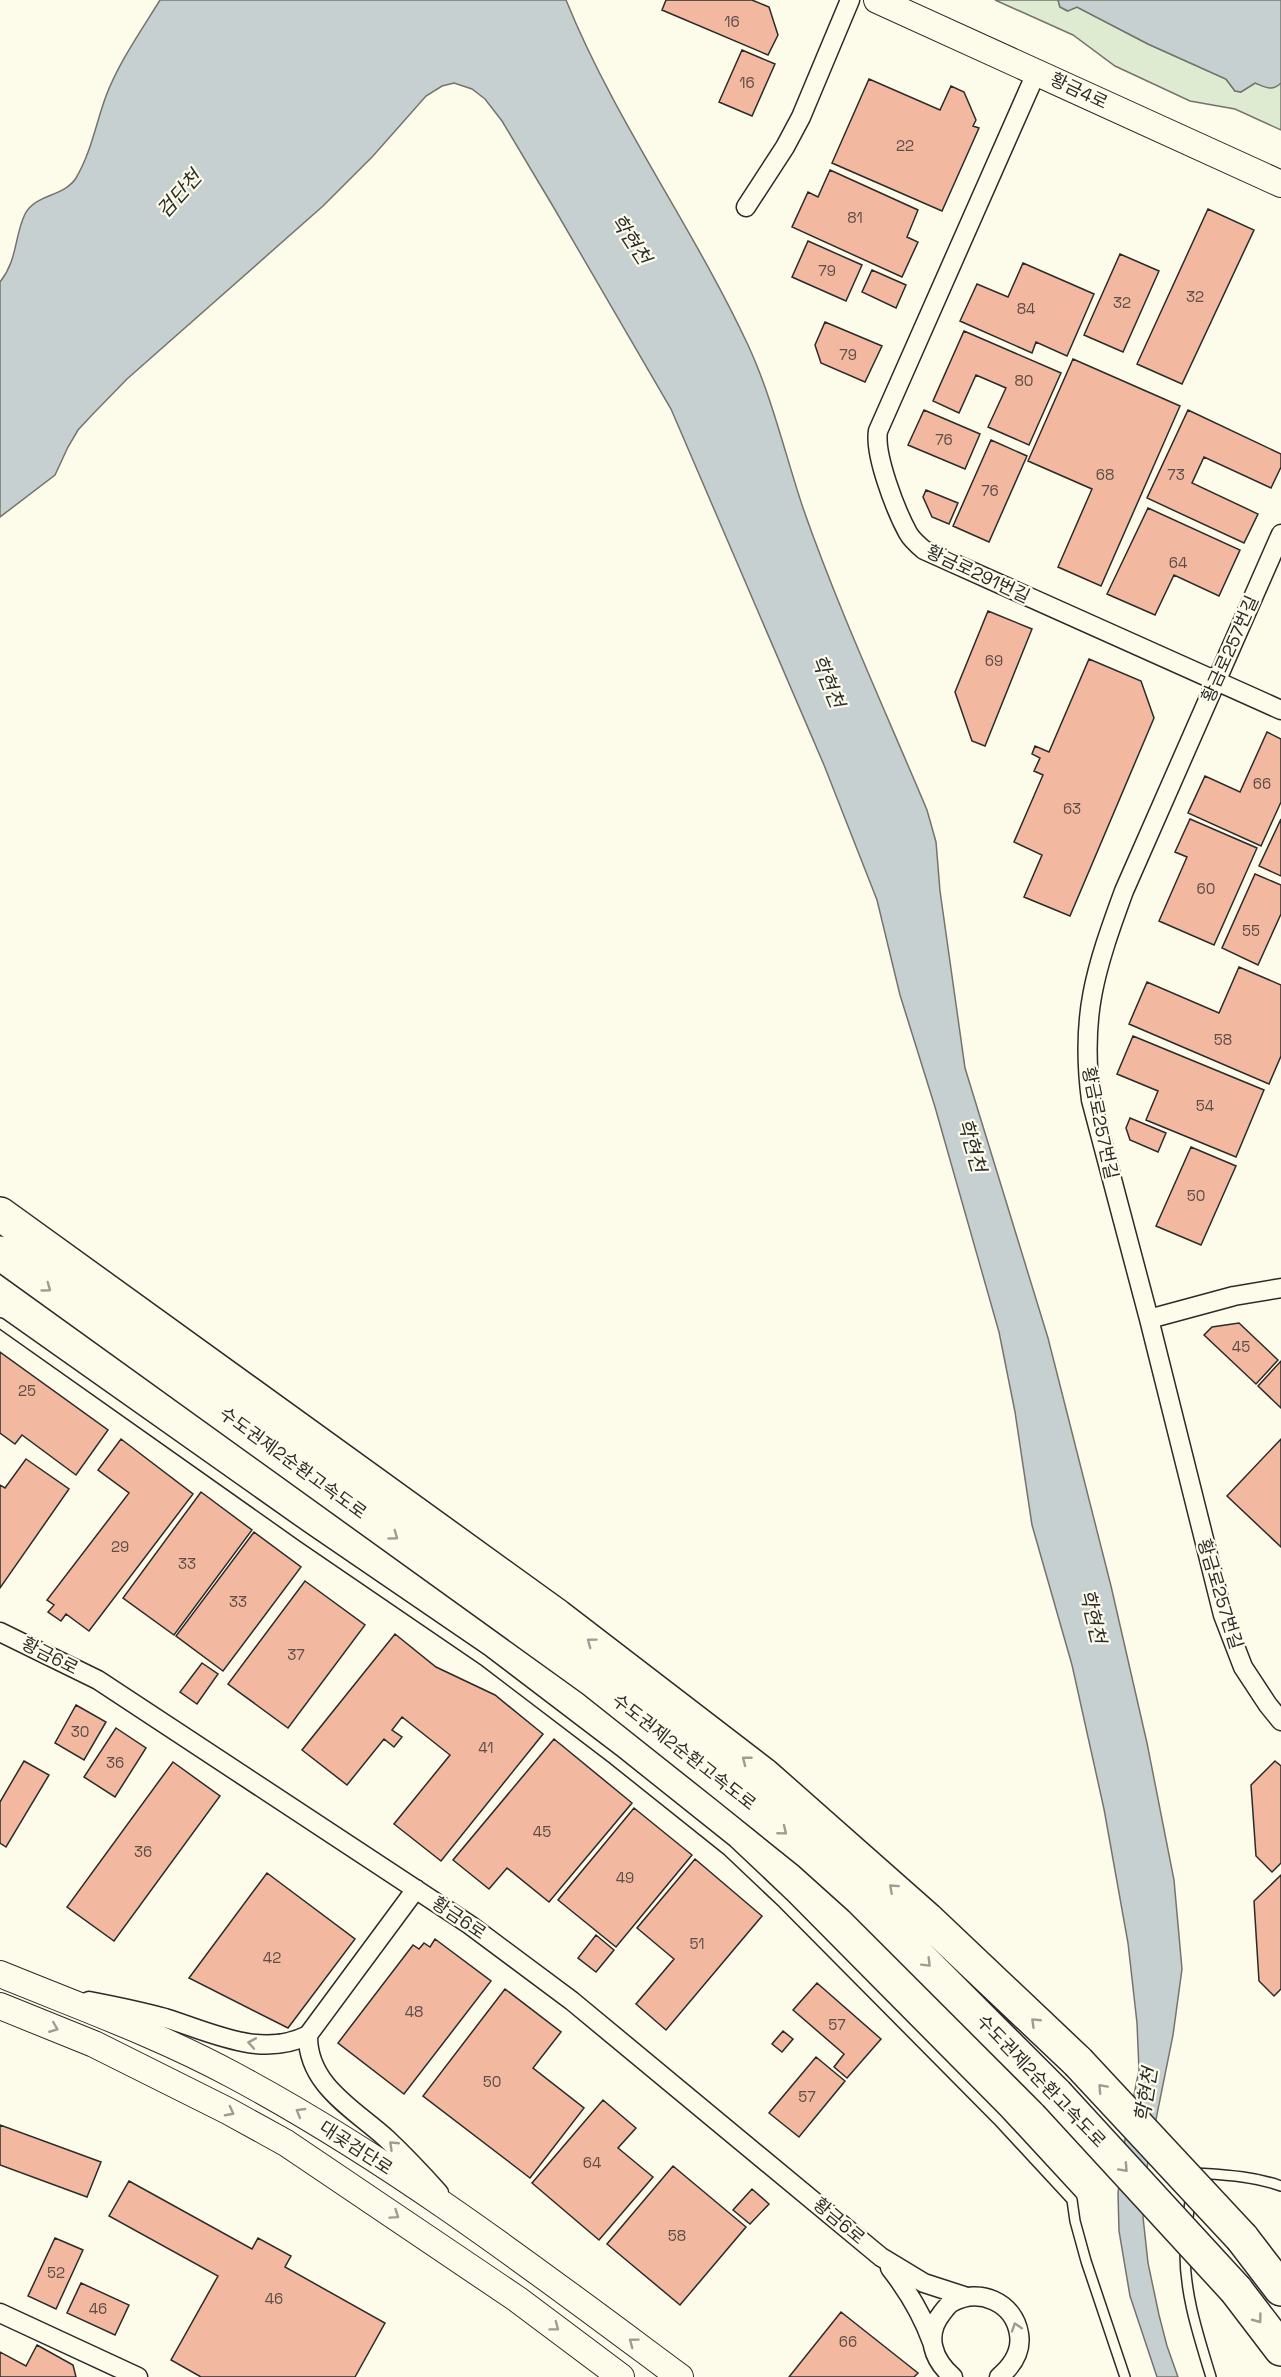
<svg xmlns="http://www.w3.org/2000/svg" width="1281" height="2377" font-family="'Space Grotesk','Noto Sans KR',sans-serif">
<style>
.green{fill:#deebd1;stroke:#74746e;stroke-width:1.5}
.water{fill:#c7d0d0;stroke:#74746e;stroke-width:1.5}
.building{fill:#f2b8a0;stroke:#2b2b2b;stroke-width:1.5}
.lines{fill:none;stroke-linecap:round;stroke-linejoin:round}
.lane-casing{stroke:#2b2b2b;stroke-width:12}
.street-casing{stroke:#2b2b2b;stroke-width:21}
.secondary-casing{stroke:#2b2b2b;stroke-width:28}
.highway-casing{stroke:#2b2b2b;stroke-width:36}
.lane{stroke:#fdfbea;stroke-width:9}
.street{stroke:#fdfbea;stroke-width:18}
.secondary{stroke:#fdfbea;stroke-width:26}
.highway{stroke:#fdfbea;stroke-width:33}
.highway-bridge-casing{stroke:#2b2b2b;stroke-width:36;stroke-linecap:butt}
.highway-bridge{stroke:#fdfbea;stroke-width:33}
.oneway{stroke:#9e9d94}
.labels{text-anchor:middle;stroke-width:4.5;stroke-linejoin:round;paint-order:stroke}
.number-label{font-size:15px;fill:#5d4e48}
.street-label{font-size:18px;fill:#2b2b2b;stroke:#fdfbea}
.water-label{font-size:20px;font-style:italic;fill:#2b2b2b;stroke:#fdfbea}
</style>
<rect width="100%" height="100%" fill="#fdfbea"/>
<path class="green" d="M995,0H1058L1060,7L1067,11L1077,7L1148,44L1226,79L1235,91L1241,92L1255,83H1281V130L1235,109L1190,101L1115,66L1073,35Z"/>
<path class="water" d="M160,0H566C615,121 693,227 748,345C772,397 785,454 803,508C839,611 885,710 927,810L936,842L940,891L965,1068L1048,1338L1111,1586L1147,1743L1174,1880L1182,1969L1173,2035L1148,2159L1143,2217L1148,2263L1159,2315L1167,2346L1178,2377H1157L1130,2296L1119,2231L1118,2193L1125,2139L1139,2070L1137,2023L1128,1943L1104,1809L1072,1665L1032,1525L1015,1412L999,1332L935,1107L900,995L877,900L824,765L671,409L554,208L502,121L485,99L472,89L454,83L442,86L426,96L373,156L323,206L127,379L91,416L78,430L68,447L55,475L0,517V282C18,259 14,237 25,214C35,194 64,197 76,178C91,153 96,123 106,96C119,62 141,31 160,0Z
M1058,0H1281V83C1272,92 1265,87 1255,83L1241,92L1235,91L1226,79L1148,44L1077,7L1068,11L1060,7Z"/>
<path class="building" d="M666,0H752L769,7L778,35L768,55L662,10Z
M742,50L775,64L752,116L719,102Z
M869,79L940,110L951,86L964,92L976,120L973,126L979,128L942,211L832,163Z
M830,170L918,210L907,237L918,242L902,277L792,227L808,192L818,197Z
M1208,209L1254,230L1182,384L1137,364Z
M808,241L862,265L846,301L792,277Z
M1120,254L1159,271L1123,352L1084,335Z
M1023,263L1094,294L1067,356L1036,342L1032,353L960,321L977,284L1008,297Z
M872,270L906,285L896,308L862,292Z
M825,322L882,346L865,382L821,363L815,345Z
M964,331L1061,373L1029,445L988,427L1006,388L976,375L959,413L933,401Z
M1073,359L1180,406L1101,586L1058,567L1092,489L1028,461Z
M924,410L980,434L965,469L908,445Z
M1188,410L1281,454V467L1271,488L1204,457L1192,483L1258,514L1244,543L1147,498Z
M991,440L1027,456L989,542L953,526Z
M926,490L958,503L949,524L932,517L923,497Z
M1148,508L1240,550L1219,596L1174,575L1155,615L1107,594Z
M988,611L1032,629L985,746L972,741L955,692Z
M1089,659L1141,681L1154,718L1070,916L1024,897L1042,855L1014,842L1043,775L1034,771L1040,758L1032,754L1035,746L1049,752Z
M1267,732L1281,739V802L1261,846L1188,813L1205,776L1240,792Z
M1190,819L1257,848L1214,945L1159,921L1187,857L1175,852Z
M1281,819V876L1259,866Z
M1255,874L1281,885V914L1258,965L1222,948Z
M1239,967L1281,985V1056L1269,1084L1129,1024L1147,982L1219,1013Z
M1133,1036L1264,1090L1236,1157L1146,1120L1158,1091L1117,1074Z
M1130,1118L1166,1133L1158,1152L1130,1140L1126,1128Z
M1191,1147L1236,1166L1201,1245L1156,1226Z
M1239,1323L1278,1360L1256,1384L1204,1335L1212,1327Z
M0,1352L108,1430L76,1475L22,1435L15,1444L0,1433Z
M1281,1361V1408L1258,1386Z
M121,1439L193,1494L89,1631L66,1614L61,1621L48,1612L54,1605L47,1600L129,1493L98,1470Z
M1281,1439V1547L1227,1496Z
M26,1459L69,1489L0,1588V1485L5,1488Z
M201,1492L252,1530L174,1635L123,1598Z
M254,1532L301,1567L223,1671L176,1636Z
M305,1581L365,1625L288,1728L228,1684Z
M395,1634L436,1667L495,1695L543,1734L441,1861L394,1824L450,1755L402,1717L392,1730L402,1737L394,1747L384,1739L347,1785L302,1750Z
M202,1663L218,1674L197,1704L180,1692Z
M76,1705L106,1722L84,1760L55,1743Z
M116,1728L146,1748L115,1797L84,1777Z
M554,1739L632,1803L549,1902L507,1868L489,1889L453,1860Z
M24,1761L49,1775L6,1847L0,1843V1802Z
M1275,1761L1281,1766V1863L1272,1872L1256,1856L1251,1785Z
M173,1762L220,1796L114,1941L67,1907Z
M634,1808L692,1855L616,1947L558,1900Z
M695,1859L762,1916L666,2030L636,2004L674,1959L637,1928Z
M267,1873L355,1939L288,2028L189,1978Z
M1281,1875V1989L1274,1996L1259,1981L1254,1901Z
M596,1935L614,1950L596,1972L578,1958Z
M435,1939L491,1981L404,2094L338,2043L413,1945L419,1949L424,1943L430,1947Z
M817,1983L881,2039L847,2078L834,2067L844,2054L793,2010Z
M505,1989L561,2032L533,2068L584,2108L530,2178L423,2096Z
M783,2031L793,2039L782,2052L772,2044Z
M816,2057L845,2081L799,2137L769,2113Z
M603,2100L636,2128L618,2148L653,2177L599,2240L532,2183Z
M0,2125L101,2162L87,2197L0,2165Z
M673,2166L746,2227L680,2305L607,2244Z
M129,2181L252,2249L258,2238L291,2256L285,2267L385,2323L355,2377H201L171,2360L218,2276L109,2216Z
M752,2189L769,2204L750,2224L733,2210Z
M55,2238L83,2250L56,2309L28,2296Z
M81,2283L129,2305L115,2335L67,2313Z
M841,2312L918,2373L914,2377H789Z
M37,2345L73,2365L76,2377H0V2352L26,2366Z"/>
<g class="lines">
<defs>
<path id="lane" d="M0,1323L303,1537L483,1660L613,1759L727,1850L783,1903L998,2120L1072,2200L1075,2221L1086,2261L1125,2377
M1194,2175L1195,2173C1224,2175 1253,2176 1281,2186
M1187,2225L1191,2194
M1185,2248C1184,2293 1198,2334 1211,2377"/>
<path id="street" d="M1037,71L878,431C874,455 896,511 908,533C912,540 918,545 924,550L1281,710
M746,207L785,147L801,117L850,0
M1281,534L1124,891C1095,970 1080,1016 1091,1100L1149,1319L1223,1615L1243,1667L1268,1705L1281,1721
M1149,1319L1234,1296L1281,1288
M0,1632L98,1680L470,1925L572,2001L881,2257L924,2283L967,2297
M89,2001C115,2006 140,2011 165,2018C211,2032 261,2059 308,2035L416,1889
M308,2035C307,2085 354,2109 387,2139C405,2156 422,2174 439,2193
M890,2268C908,2291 922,2314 932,2342
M0,2313L138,2377
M953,2377C933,2360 924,2335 942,2313C945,2309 948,2305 951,2303C979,2287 1014,2302 1019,2334C1022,2352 1012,2366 999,2377"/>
<path id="secondary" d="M877,0L1281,184
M0,1974C78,2006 159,2035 233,2075C392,2160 536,2270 680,2377
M0,2006L94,2044L228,2111L286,2143L517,2299L621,2377"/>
<path id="highway" d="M0,1214L557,1616L764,1775L927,1919L1078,2062
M0,1253L593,1680L729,1788L811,1854L861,1899L1056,2094
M1242,2238L1281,2289
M1236,2290L1281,2349"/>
</defs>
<use href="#lane" class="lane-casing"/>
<use href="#street" class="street-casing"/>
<use href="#secondary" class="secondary-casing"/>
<use href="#highway" class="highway-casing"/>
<use href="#lane" class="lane"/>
<use href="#street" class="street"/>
<use href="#secondary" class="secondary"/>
<use href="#highway" class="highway"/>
<defs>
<path id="highway-bridge" d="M1078,2062L1242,2238
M1056,2094L1236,2290"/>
</defs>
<use href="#highway-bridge" class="highway-bridge-casing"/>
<use href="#highway-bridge" class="highway-bridge"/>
</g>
<defs><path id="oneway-chevron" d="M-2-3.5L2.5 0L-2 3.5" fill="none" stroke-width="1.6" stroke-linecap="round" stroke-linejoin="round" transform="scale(1.5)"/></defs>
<g class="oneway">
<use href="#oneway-chevron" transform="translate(47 1288) rotate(36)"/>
<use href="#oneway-chevron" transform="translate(394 1536) rotate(36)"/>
<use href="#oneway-chevron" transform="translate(591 1642) rotate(-143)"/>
<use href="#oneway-chevron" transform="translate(746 1760) rotate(-142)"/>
<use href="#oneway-chevron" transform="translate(783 1831) rotate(39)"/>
<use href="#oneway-chevron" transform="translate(893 1888) rotate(-138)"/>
<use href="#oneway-chevron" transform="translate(927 1963) rotate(45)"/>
<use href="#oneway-chevron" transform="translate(1035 2022) rotate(-136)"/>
<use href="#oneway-chevron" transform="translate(54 2028) rotate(22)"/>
<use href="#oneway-chevron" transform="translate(252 2043) rotate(-170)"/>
<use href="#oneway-chevron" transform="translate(1102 2088) rotate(-133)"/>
<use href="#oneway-chevron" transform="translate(230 2112) rotate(28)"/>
<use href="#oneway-chevron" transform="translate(300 2112) rotate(-150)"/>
<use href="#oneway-chevron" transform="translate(393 2145) rotate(-136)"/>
<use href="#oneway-chevron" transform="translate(1124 2168) rotate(47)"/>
<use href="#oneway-chevron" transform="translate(395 2215) rotate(34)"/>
<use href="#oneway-chevron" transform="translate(1258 2319) rotate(53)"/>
<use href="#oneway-chevron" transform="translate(555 2327) rotate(37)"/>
<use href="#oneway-chevron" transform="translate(1016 2327) rotate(-108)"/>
<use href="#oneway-chevron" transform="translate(633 2342) rotate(-143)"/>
</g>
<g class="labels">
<g class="number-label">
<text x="732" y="27">16</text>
<text x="747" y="88">16</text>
<text x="905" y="151">22</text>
<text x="855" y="223">81</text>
<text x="827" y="276">79</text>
<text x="1195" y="302">32</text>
<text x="1122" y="308">32</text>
<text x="1026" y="314">84</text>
<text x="848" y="360">79</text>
<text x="1024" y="386">80</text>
<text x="944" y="445">76</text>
<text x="1105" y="480">68</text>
<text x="1176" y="480">73</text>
<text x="990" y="496">76</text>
<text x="1178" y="568">64</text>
<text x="994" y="666">69</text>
<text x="1262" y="789">66</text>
<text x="1072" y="814">63</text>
<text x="1206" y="894">60</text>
<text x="1251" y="936">55</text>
<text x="1223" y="1045">58</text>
<text x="1205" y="1111">54</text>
<text x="1196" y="1201">50</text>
<text x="1241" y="1352">45</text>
<text x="27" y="1396">25</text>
<text x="120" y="1552">29</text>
<text x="187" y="1569">33</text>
<text x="238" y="1607">33</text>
<text x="296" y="1660">37</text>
<text x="80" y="1737">30</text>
<text x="486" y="1753">41</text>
<text x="115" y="1768">36</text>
<text x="542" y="1837">45</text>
<text x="143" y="1857">36</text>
<text x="625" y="1883">49</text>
<text x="697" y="1949">51</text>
<text x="272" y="1963">42</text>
<text x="414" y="2017">48</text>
<text x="837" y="2030">57</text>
<text x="492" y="2087">50</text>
<text x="807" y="2102">57</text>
<text x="592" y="2168">64</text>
<text x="677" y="2241">58</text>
<text x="56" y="2278">52</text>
<text x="274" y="2304">46</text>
<text x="98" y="2314">46</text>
<text x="848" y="2347">66</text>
</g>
<g class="street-label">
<text transform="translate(1079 91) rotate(25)" y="6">황금4로</text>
<text transform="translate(978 574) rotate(25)" y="6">황금로291번길</text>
<text transform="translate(1230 649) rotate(-66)" y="6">황금로257번길</text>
<text transform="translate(1100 1123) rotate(78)" y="6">황금로257번길</text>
<text transform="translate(293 1463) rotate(36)" y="6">수도권제2순환고속도로</text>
<text transform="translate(1220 1594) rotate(73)" y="6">황금로257번길</text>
<text transform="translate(50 1656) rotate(27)" y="6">황금6로</text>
<text transform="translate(684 1752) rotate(38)" y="6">수도권제2순환고속도로</text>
<text transform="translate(459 1918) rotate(34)" y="6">황금6로</text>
<text transform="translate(1041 2081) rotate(46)" y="6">수도권제2순환고속도로</text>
<text transform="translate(356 2148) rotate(33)" y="6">대곶검단로</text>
<text transform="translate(839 2221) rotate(40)" y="6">황금6로</text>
</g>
<g class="water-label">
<text transform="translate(179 194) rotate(-48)" y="7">검단천</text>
<text transform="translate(631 239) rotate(57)" y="7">학현천</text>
<text transform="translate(828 681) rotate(68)" y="7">학현천</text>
<text transform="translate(972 1145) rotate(74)" y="7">학현천</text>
<text transform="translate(1093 1616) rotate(77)" y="7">학현천</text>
<text transform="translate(1146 2095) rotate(-81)" y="7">학현천</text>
</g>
</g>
</svg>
